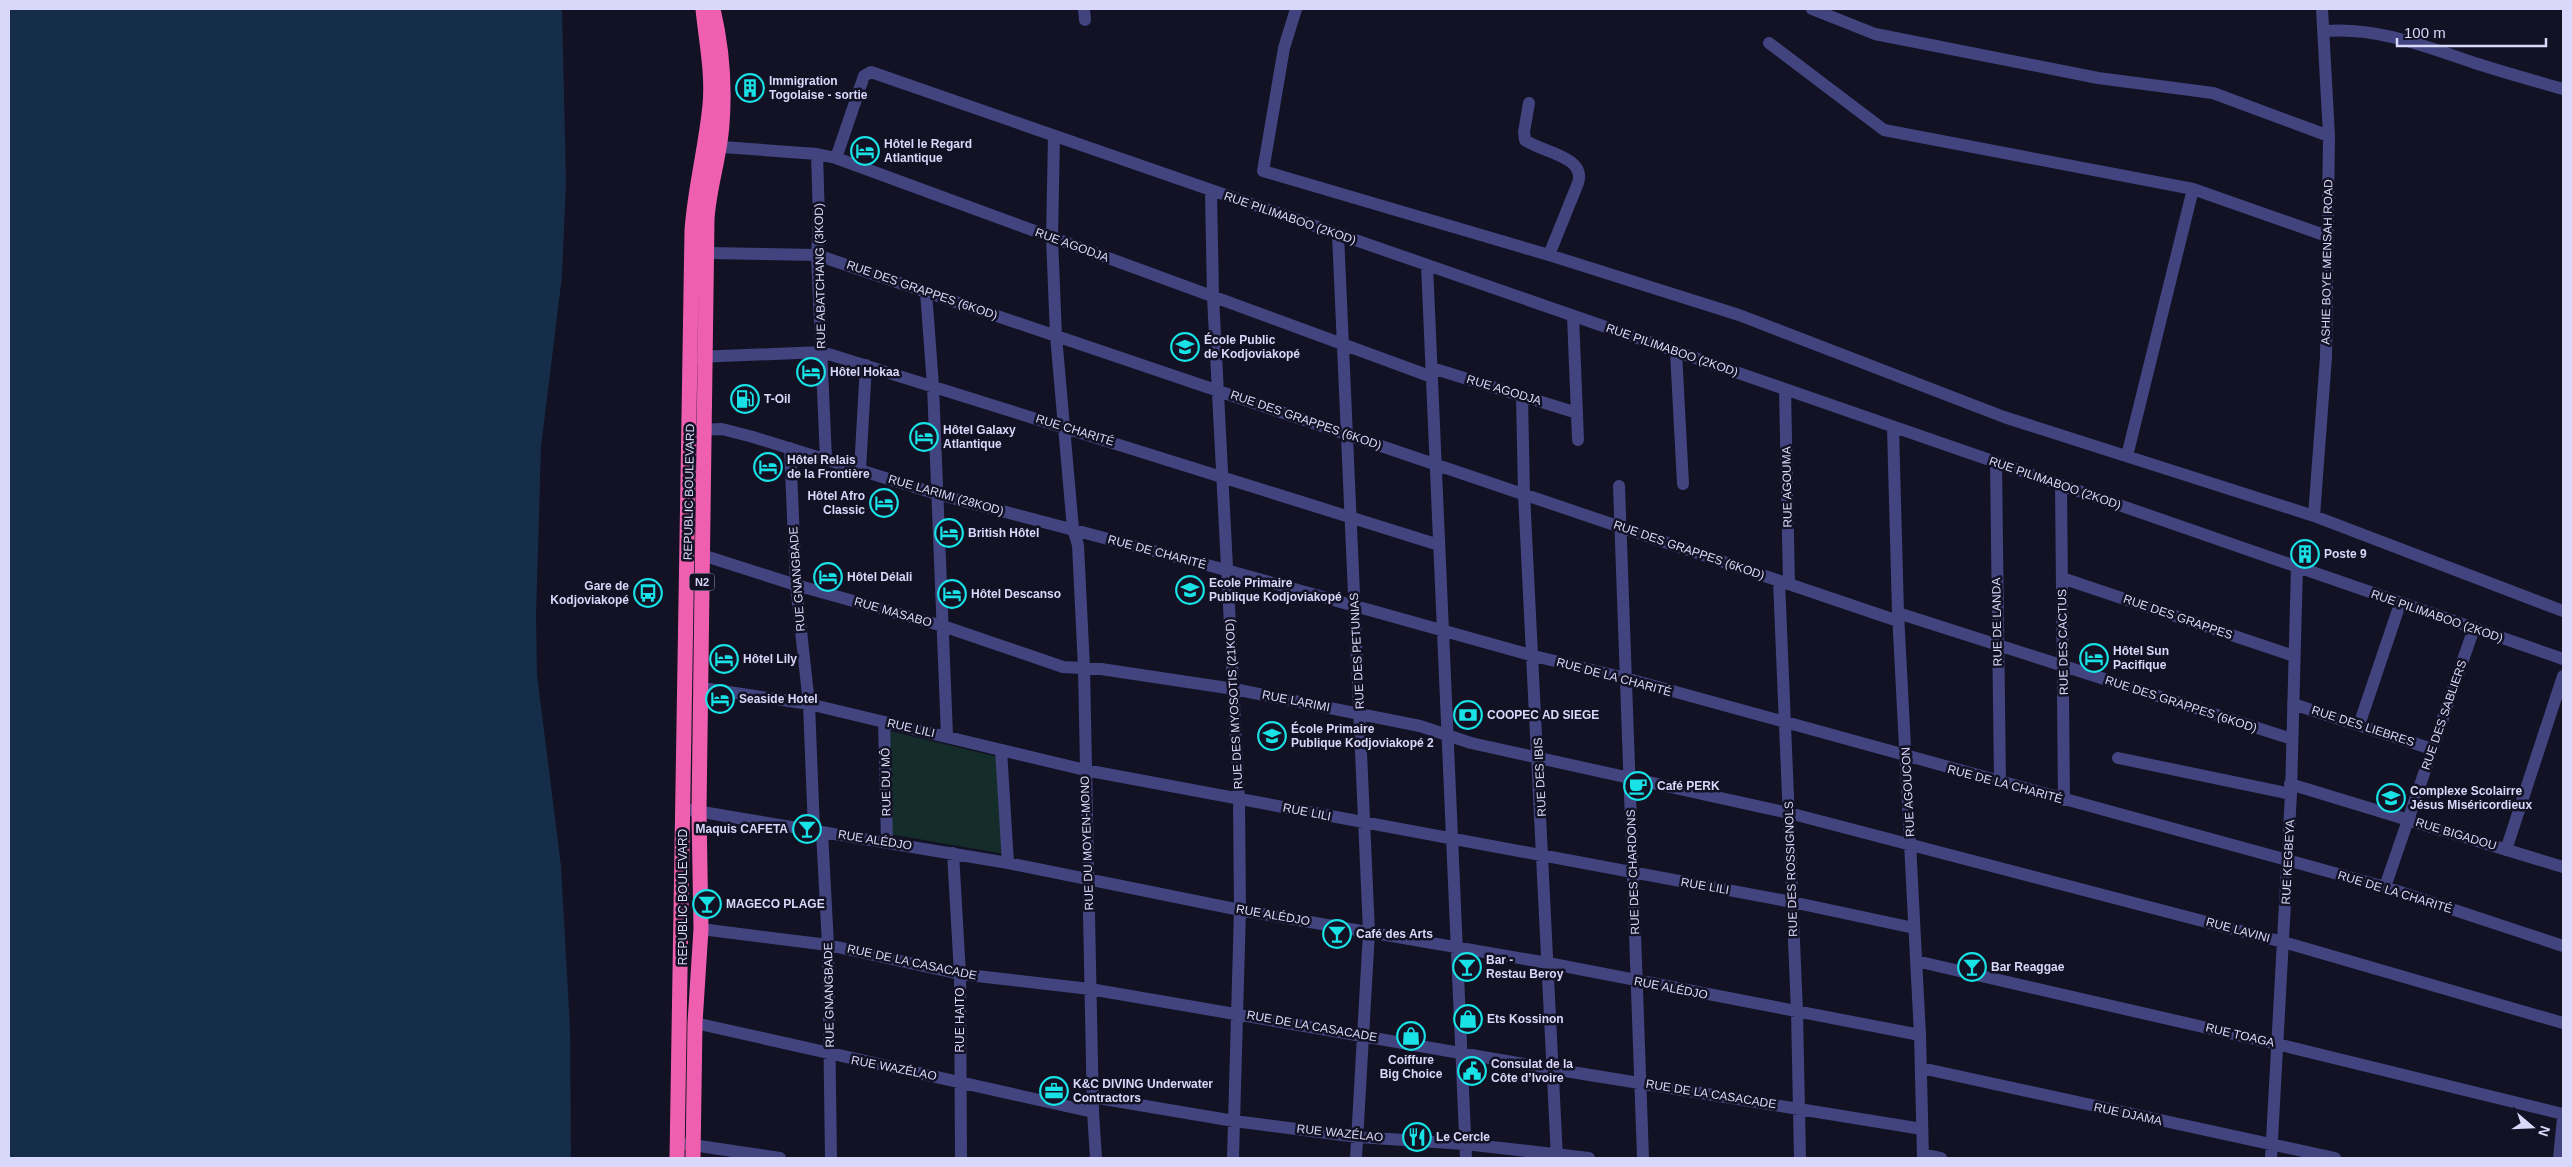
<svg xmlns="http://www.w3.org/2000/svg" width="2572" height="1167" font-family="Arial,sans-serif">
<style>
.green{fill:#152d2a}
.water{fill:#162d49}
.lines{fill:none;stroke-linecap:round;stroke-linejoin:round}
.minor{stroke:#41447e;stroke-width:12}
.highway{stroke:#ee60af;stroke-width:15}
.labels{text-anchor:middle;stroke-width:5;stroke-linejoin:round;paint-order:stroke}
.shield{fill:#131124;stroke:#9e9cba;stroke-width:1}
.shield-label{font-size:11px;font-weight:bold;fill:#d9d8fb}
.poi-label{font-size:12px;font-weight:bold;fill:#d9d8fb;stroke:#131124;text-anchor:start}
.street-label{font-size:12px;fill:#d9d8fb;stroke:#131124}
</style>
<rect width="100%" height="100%" fill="#131124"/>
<path class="green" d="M886,730L998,757L1005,854L889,834Z"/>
<path class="water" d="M9,9H562L566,182L562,276L541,447L536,616L537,675L561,866L570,1028L571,1158H9Z"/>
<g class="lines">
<path class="minor" d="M1084,9L1085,20
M1296,9L1284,48L1263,171L1549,255L1739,315L2004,417L2314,516L2563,611
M1812,9L1875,34L2098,78L2213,93L2329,136
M2325,31C2379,27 2427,47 2478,64C2506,73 2535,81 2563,89
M1769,43L1884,130L2193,189
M1529,103L1524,132L1525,140C1540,152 1587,156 1578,183L1549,255
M1054,136L1052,238L1056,336L1073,529L1078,545L1084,668L1093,1112L1096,1158
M709,146L817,154L836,158L1432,377
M817,154L819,219L817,255L826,459
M836,158L864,76L871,72L2563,659
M1211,191L1213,297L1239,799L1240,910L1233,1158
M1338,234L1369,932L1356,1158
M708,253L817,255L1898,621
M1427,265L1466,1158
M926,292L933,386L947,736
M1573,316L1578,440
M1676,352L1683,484
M696,357L822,352L1439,545
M1432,368L1577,413
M1785,389L1789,584
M1522,396L1524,494L1557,1158
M1893,427L1898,613L1920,1035L1923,1158
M695,430L722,429L753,437L937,494L1226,570L1534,656L1625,678L2385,887L2563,946
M790,448L796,585L809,704L814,830
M2127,456L2193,189L2327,236
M1996,462L2000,782
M860,470L866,365
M2061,485L2064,800
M1619,486L1643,1158
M2314,516L2326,357L2329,136L2322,9
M702,555L796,585L943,626L1063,667L1101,669L1234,689L1420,726L1471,743L1789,813L2283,942L2563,1023
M2062,578L2294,656
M1779,581L1797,1012L1800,1158
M1898,613L2292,739
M702,688L809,704L1085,770L1792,902L1914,928
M2293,704L2432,749
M884,722L887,842
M2359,725L2400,604
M1001,750L1008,863
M2118,758L2291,794
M2290,784L2563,867
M684,809L1008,863L1240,910L1548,963L1920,1035
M822,832L828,945L831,1158
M2506,850L2563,676
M953,853L960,974L961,1158
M2385,887L2474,628
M701,929L828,945L960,974L1090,989L1553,1069L1922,1129
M1916,961L2277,1044L2563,1114
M695,1023L1093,1112
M1921,1068L2335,1158
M1092,1097L1234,1121L1358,1137L1465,1144L1589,1158
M686,1144L780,1158
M1923,1154L1941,1158
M2271,1158L2291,794L2297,566
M2559,1158L2563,1118"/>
<path class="highway" d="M677,1158L692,230C695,188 706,147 710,105C713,73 706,40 703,9
M693,1158L695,1023L701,929L699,811L707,219C709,187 720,156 722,124C725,85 722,47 713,9"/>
</g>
<defs>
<symbol id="building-ring" viewBox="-11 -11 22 22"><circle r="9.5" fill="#131124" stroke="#19e2e6" stroke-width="1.5"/><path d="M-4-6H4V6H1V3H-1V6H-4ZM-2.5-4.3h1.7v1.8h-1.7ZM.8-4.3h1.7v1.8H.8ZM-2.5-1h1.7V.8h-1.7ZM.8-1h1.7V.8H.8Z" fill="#19e2e6"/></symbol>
<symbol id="hotel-ring" viewBox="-11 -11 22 22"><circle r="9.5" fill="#131124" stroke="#19e2e6" stroke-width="1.5"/><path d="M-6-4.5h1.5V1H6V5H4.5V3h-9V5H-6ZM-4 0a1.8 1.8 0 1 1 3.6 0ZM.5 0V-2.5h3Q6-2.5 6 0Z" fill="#19e2e6"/></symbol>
<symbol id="school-ring" viewBox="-11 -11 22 22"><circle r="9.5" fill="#131124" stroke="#19e2e6" stroke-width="1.5"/><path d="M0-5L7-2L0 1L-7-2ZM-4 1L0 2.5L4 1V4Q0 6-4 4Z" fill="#19e2e6"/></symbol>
<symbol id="fuel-ring" viewBox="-11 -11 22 22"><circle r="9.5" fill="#131124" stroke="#19e2e6" stroke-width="1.5"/><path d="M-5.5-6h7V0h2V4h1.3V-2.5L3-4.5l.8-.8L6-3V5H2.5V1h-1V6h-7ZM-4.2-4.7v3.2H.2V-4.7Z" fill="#19e2e6"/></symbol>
<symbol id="bus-ring" viewBox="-11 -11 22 22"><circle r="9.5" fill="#131124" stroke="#19e2e6" stroke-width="1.5"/><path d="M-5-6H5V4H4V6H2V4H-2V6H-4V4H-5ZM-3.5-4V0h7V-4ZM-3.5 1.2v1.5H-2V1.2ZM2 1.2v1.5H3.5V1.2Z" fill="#19e2e6"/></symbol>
<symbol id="bank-ring" viewBox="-11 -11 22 22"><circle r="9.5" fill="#131124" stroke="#19e2e6" stroke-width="1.5"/><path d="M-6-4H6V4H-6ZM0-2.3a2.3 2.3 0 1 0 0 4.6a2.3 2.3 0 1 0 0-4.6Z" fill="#19e2e6"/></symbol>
<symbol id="cafe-ring" viewBox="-11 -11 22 22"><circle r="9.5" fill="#131124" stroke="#19e2e6" stroke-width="1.5"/><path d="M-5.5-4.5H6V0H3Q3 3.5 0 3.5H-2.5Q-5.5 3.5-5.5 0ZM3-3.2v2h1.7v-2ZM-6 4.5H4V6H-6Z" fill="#19e2e6"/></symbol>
<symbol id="bar-ring" viewBox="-11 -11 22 22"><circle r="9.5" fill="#131124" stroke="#19e2e6" stroke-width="1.5"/><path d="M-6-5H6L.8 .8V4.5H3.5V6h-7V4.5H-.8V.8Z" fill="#19e2e6"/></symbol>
<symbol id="shop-ring" viewBox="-11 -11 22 22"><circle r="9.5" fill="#131124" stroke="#19e2e6" stroke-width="1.5"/><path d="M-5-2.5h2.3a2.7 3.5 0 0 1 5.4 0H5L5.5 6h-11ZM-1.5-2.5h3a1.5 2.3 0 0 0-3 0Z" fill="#19e2e6"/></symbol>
<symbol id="civic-ring" viewBox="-11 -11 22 22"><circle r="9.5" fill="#131124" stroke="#19e2e6" stroke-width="1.5"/><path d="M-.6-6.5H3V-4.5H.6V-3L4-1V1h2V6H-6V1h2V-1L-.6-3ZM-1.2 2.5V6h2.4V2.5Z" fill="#19e2e6"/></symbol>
<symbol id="office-ring" viewBox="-11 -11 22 22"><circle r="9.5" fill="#131124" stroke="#19e2e6" stroke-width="1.5"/><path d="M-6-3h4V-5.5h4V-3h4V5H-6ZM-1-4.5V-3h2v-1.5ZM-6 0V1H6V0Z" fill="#19e2e6"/></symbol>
<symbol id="restaurant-ring" viewBox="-11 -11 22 22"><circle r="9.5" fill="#131124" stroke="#19e2e6" stroke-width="1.5"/><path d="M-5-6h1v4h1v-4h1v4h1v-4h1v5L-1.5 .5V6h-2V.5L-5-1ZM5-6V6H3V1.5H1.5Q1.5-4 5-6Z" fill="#19e2e6"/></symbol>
</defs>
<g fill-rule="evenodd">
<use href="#building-ring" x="734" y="72" width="32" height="32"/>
<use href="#hotel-ring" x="849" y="135" width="32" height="32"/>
<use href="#school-ring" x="1169" y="331" width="32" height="32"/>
<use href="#hotel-ring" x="795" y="356" width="32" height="32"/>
<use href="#fuel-ring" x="729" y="383" width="32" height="32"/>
<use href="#hotel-ring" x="908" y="421" width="32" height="32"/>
<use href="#hotel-ring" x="752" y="451" width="32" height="32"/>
<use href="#hotel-ring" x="868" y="487" width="32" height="32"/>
<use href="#hotel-ring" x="933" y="517" width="32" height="32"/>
<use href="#building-ring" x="2289" y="538" width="32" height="32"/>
<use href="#hotel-ring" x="812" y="561" width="32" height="32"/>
<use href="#school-ring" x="1174" y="574" width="32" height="32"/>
<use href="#bus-ring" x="632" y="577" width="32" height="32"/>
<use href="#hotel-ring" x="936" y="578" width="32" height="32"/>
<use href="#hotel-ring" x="2078" y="642" width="32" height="32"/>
<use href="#hotel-ring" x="708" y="643" width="32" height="32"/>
<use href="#hotel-ring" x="704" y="683" width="32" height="32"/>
<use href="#bank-ring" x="1452" y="699" width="32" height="32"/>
<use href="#school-ring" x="1256" y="720" width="32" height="32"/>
<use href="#cafe-ring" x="1622" y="770" width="32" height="32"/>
<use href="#school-ring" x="2375" y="782" width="32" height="32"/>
<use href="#bar-ring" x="791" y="813" width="32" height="32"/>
<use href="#bar-ring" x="691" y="888" width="32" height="32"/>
<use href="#bar-ring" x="1321" y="918" width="32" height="32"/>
<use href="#bar-ring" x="1451" y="951" width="32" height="32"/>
<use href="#bar-ring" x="1956" y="951" width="32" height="32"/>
<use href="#shop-ring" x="1452" y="1003" width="32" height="32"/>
<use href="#shop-ring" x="1395" y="1020" width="32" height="32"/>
<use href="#civic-ring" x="1456" y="1055" width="32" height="32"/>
<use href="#office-ring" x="1038" y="1075" width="32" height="32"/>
<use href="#restaurant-ring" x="1401" y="1121" width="32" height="32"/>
</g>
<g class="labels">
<rect class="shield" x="689.5" y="573.5" width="25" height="17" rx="4"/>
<g class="shield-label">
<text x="702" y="586">N2</text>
</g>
<g class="poi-label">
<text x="769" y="85">Immigration<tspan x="769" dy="14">Togolaise - sortie</tspan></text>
<text x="884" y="148">Hôtel le Regard<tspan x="884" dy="14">Atlantique</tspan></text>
<text x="1204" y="344">École Public<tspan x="1204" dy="14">de Kodjoviakopé</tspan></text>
<text x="830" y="376">Hôtel Hokaa</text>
<text x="764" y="403">T-Oil</text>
<text x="943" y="434">Hôtel Galaxy<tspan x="943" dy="14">Atlantique</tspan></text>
<text x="787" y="464">Hôtel Relais<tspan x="787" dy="14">de la Frontière</tspan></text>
<text x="865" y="500" text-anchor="end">Hôtel Afro<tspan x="865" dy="14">Classic</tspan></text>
<text x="968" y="537">British Hôtel</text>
<text x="2324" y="558">Poste 9</text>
<text x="847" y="581">Hôtel Délali</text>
<text x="1209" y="587">Ecole Primaire<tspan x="1209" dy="14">Publique Kodjoviakopé</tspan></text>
<text x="629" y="590" text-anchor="end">Gare de<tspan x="629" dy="14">Kodjoviakopé</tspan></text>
<text x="971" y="598">Hôtel Descanso</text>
<text x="2113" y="655">Hôtel Sun<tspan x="2113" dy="14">Pacifique</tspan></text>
<text x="743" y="663">Hôtel Lily</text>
<text x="739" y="703">Seaside Hotel</text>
<text x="1487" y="719">COOPEC AD SIEGE</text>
<text x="1291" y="733">École Primaire<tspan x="1291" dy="14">Publique Kodjoviakopé 2</tspan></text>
<text x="1657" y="790">Café PERK</text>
<text x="2410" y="795">Complexe Scolairre<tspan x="2410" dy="14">Jésus Miséricordieux</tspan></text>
<text x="788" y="833" text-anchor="end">Maquis CAFETA</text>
<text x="726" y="908">MAGECO PLAGE</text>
<text x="1356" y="938">Café des Arts</text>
<text x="1486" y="964">Bar -<tspan x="1486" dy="14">Restau Beroy</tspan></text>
<text x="1991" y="971">Bar Reaggae</text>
<text x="1487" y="1023">Ets Kossinon</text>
<text x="1411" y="1064" text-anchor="middle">Coiffure<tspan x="1411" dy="14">Big Choice</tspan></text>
<text x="1491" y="1068">Consulat de la<tspan x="1491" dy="14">Côte d’Ivoire</tspan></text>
<text x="1073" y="1088">K&amp;C DIVING Underwater<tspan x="1073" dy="14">Contractors</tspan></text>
<text x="1436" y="1141">Le Cercle</text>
</g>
<g class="street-label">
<text transform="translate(1290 218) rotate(19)" y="4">RUE PILIMABOO (2KOD)</text>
<text transform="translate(1072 245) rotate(20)" y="4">RUE AGODJA</text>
<text transform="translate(2327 262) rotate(-89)" y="4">ASHIE BOYE MENSAH ROAD</text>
<text transform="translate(820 276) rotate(-91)" y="4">RUE ABATCHANG (3KOD)</text>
<text transform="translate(922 290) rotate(19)" y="4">RUE DES GRAPPES (6KOD)</text>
<text transform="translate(1672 350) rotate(19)" y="4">RUE PILIMABOO (2KOD)</text>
<text transform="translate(1504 390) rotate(17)" y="4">RUE AGODJA</text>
<text transform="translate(1306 420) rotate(19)" y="4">RUE DES GRAPPES (6KOD)</text>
<text transform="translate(1075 430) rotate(17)" y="4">RUE CHARITÉ</text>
<text transform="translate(2055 483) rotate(19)" y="4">RUE PILIMABOO (2KOD)</text>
<text transform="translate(1787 487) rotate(-91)" y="4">RUE AGOUMA</text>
<text transform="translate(689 492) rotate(-89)" y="4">REPUBLIC BOULEVARD</text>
<text transform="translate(946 495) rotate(16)" y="4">RUE LARIMI (28KOD)</text>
<text transform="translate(1689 550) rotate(19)" y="4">RUE DES GRAPPES (6KOD)</text>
<text transform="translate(1157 552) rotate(15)" y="4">RUE DE CHARITÉ</text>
<text transform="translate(797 579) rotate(-94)" y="4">RUE GNANGBADE</text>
<text transform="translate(893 612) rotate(16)" y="4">RUE MASABO</text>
<text transform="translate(2437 616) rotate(19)" y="4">RUE PILIMABOO (2KOD)</text>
<text transform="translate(2178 617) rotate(19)" y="4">RUE DES GRAPPES</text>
<text transform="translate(1997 622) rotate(-91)" y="4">RUE DE LANDA</text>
<text transform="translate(2063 642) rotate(-91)" y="4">RUE DES CACTUS</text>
<text transform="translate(1357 651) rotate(-93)" y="4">RUE DES PETUNIAS</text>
<text transform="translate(1614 677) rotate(15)" y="4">RUE DE LA CHARITÉ</text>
<text transform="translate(1296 701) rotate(11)" y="4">RUE LARIMI</text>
<text transform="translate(1234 704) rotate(-93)" y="4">RUE DES MYOSOTIS (21KOD)</text>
<text transform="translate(2181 704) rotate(18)" y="4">RUE DES GRAPPES (6KOD)</text>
<text transform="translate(2444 715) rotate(-71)" y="4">RUE DES SABLIERS</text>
<text transform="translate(2363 726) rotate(18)" y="4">RUE DES LIEBRES</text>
<text transform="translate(911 728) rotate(13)" y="4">RUE LILI</text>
<text transform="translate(1540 777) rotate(-93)" y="4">RUE DES IBIS</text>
<text transform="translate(886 782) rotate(-91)" y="4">RUE DU MÔ</text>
<text transform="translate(2005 784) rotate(15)" y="4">RUE DE LA CHARITÉ</text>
<text transform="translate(1908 792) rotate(-93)" y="4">RUE AGOUCON</text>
<text transform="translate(1307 812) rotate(11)" y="4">RUE LILI</text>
<text transform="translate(2456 834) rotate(17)" y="4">RUE BIGADOU</text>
<text transform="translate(875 840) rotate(9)" y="4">RUE ALÉDJO</text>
<text transform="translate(1087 843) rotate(-92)" y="4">RUE DU MOYEN-MONO</text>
<text transform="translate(2288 862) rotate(-87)" y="4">RUE KEGBEYA</text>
<text transform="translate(1791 869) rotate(-92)" y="4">RUE DES ROSSIGNOLS</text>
<text transform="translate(1633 872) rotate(-92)" y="4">RUE DES CHARDONS</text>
<text transform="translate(1705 886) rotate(10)" y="4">RUE LILI</text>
<text transform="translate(2395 892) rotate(17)" y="4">RUE DE LA CHARITÉ</text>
<text transform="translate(683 897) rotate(-90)" y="4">REPUBLIC BOULEVARD</text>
<text transform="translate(1273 915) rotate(10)" y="4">RUE ALÉDJO</text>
<text transform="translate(2238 930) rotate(15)" y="4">RUE LAVINI</text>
<text transform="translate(912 962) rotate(12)" y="4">RUE DE LA CASACADE</text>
<text transform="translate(1671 988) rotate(11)" y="4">RUE ALÉDJO</text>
<text transform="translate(829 995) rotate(-91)" y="4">RUE GNANGBADE</text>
<text transform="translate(960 1020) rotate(-90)" y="4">RUE HAITO</text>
<text transform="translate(1312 1026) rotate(10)" y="4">RUE DE LA CASACADE</text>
<text transform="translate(2240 1035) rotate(13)" y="4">RUE TOAGA</text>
<text transform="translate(894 1068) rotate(11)" y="4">RUE WAZÉLAO</text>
<text transform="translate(1711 1094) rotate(9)" y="4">RUE DE LA CASACADE</text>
<text transform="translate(2128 1114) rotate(12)" y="4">RUE DJAMA</text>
<text transform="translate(1340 1133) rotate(6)" y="4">RUE WAZÉLAO</text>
</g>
</g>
<rect width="2572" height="1167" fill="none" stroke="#d9d8fb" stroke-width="20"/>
<g transform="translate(2532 1127) rotate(109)" stroke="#131124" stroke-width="4" paint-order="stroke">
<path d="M0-4L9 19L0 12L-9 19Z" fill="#d9d8fb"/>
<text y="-8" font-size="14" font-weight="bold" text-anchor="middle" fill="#d9d8fb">N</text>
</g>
<path d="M2397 38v8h149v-8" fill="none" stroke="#d9d8fb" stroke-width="2.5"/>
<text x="2404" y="38" font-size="15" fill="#d9d8fb" stroke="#131124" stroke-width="4" paint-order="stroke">100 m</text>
</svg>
